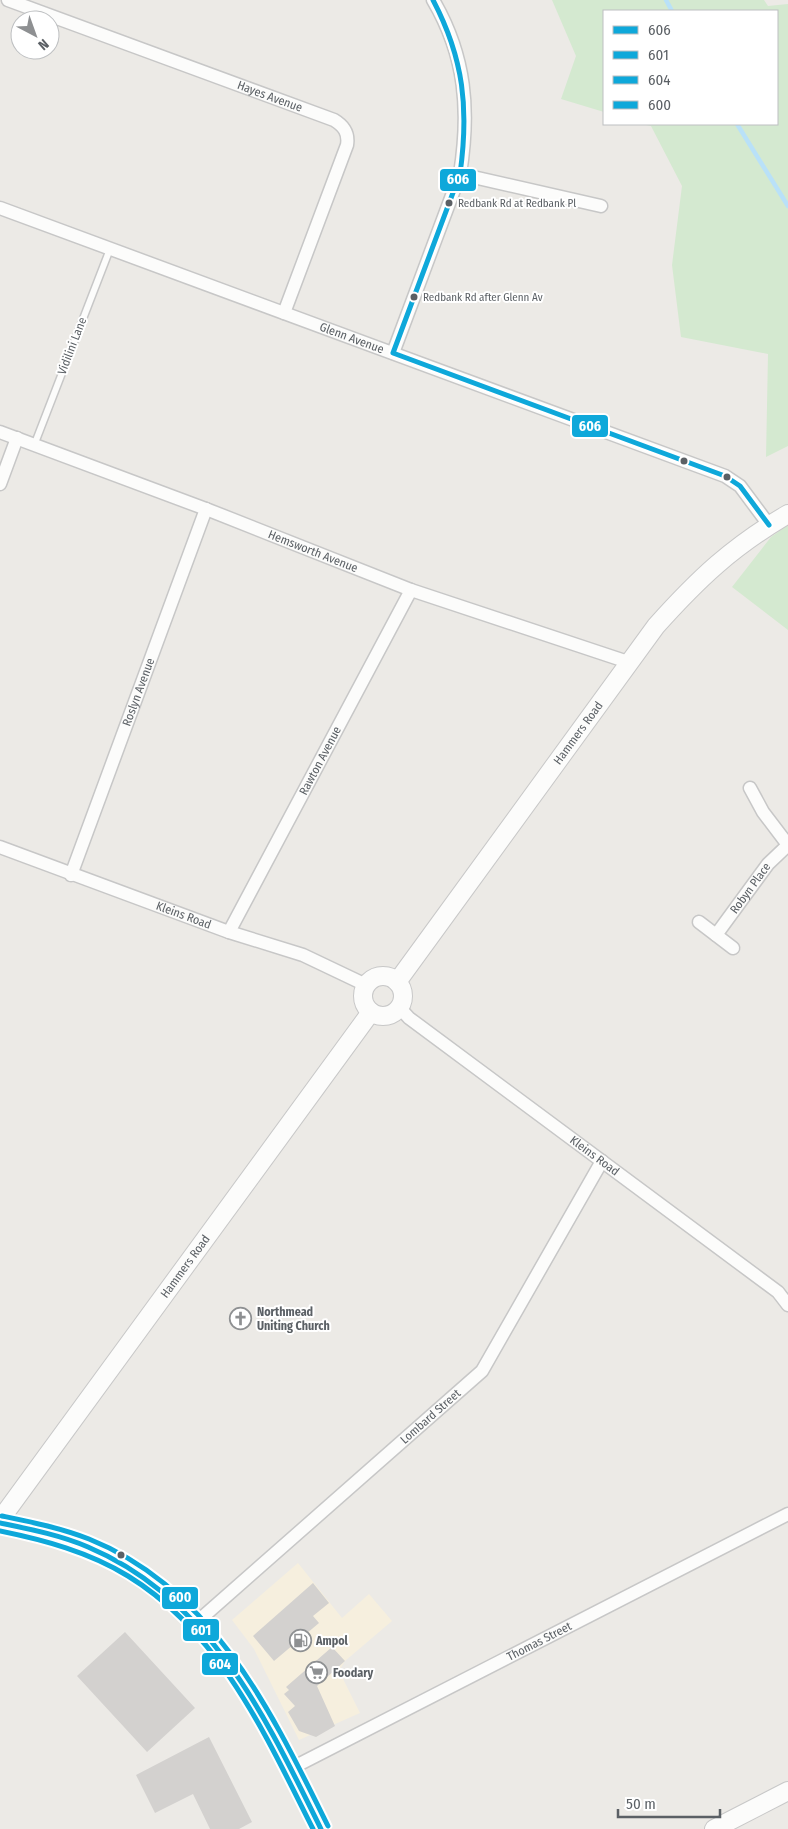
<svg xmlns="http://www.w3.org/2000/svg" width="788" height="1829" font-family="'Fira Sans Condensed',sans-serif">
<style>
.commercial{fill:#f6efde}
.green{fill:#d4e9d0}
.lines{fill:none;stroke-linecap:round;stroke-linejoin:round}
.stream{stroke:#b9e1f8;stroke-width:4.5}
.building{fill:#d3d1cf}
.lane-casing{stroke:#c7c7c7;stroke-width:9}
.street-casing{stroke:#c7c7c7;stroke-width:15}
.secondary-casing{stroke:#c8c8c8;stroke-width:20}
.primary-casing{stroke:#d5c9b2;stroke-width:21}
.lane{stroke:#fcfcfb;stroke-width:6}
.street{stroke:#fcfcfb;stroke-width:12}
.secondary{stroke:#fcfcfb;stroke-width:18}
.primary{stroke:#f3f0e7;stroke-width:19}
.bus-1-casing{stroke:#fff;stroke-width:9}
.bus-2-casing{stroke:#fff;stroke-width:9}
.bus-3-casing{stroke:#fff;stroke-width:9}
.bus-4-casing{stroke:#fff;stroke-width:9}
.bus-1{stroke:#0ea8da;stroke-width:5}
.bus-2{stroke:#0ea8da;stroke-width:5}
.bus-3{stroke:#0ea8da;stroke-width:5}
.bus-4{stroke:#0ea8da;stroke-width:5}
.bus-dot{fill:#5b6065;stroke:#fff;stroke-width:2}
.labels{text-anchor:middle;stroke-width:4;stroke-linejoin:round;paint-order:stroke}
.bus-label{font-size:11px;fill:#5b6065;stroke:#fff;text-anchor:start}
.street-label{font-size:12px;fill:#5b6065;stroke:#fff}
.poi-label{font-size:12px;font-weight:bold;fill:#5b6065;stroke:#fff;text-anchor:start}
.line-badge{stroke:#fff;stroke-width:2}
.badge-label{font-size:14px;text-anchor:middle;font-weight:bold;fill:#fff}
</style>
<rect width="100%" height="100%" fill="#eceae6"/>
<path class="commercial" d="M298,1563L342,1618L369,1594L392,1621L345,1661L339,1671L360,1713L299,1740L254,1649L232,1620Z"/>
<path class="green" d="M552,0H764L768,6L788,4V446L766,457L768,354L681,337L672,265L682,186L651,126L642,124H777V11H604V112L561,99L576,56Z
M788,525V630L732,587L771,537Z"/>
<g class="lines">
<path class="stream" d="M666,0L672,11
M737,124L788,206"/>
</g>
<path class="building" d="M313,1583L329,1603L313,1616L319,1623L274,1661L253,1636Z
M125,1632L195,1708L147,1752L77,1676Z
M332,1647L345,1661L317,1686L335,1726L316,1737L299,1731L288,1712L295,1706L284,1694L289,1690L286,1687Z
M209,1737L252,1822L239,1829H210L193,1794L155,1813L136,1775Z"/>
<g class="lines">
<defs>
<path id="lane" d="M35,443L110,249"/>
<g id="street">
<path id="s1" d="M8,0L334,120C344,126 349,133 347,145L284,313"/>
<path d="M460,174L601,206"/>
<path id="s2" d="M0,208L725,476L740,486L769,525"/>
<path d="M393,353L460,174C470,111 466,56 433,0"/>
<path id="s3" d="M0,432L206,509L411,590L628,662"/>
<path d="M0,484L17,438"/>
<path d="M750,788L763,812L788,845"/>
<path id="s4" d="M0,847L229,932L303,955L366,985"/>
<path id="s5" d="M71,875L206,509"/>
<path d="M699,922L733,948"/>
<path id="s6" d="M229,932L411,590"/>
<path id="s7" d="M716,935L768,864L788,845"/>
<path id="s8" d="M399,1007L409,1018L778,1292L788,1305"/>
<path id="s9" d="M197,1622L482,1371L602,1161"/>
<path id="s10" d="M290,1769L788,1514"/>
</g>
<g id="secondary">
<circle cx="383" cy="996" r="20"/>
<path id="s11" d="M397,982L656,626C699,578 732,547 788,514"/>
<path id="s12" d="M0,1520L371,1012"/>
<path d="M714,1829L788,1791"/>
</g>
<path id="primary" d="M0,1523C30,1529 59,1536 88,1547C214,1598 264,1716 321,1829"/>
</defs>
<use href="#lane" class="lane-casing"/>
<use href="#street" class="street-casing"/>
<use href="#secondary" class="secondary-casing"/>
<use href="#primary" class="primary-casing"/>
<use href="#lane" class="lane"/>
<use href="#street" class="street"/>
<use href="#secondary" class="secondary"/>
<use href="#primary" class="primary"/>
<defs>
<path id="bus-1" d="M393,353L725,476L740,486L769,525
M393,353L460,174C469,109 464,59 433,0"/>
<path id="bus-2" d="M0,1523C29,1529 60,1535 88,1547C211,1599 265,1716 321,1829"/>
<path id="bus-3" d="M0,1531C44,1540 89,1552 128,1576C220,1632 266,1736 313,1829"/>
<path id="bus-4" d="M2,1516C31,1522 61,1528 89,1539C214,1589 272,1713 328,1826"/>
</defs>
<use href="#bus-1" class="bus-1-casing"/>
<use href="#bus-2" class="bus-2-casing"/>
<use href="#bus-3" class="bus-3-casing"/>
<use href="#bus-4" class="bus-4-casing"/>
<use href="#bus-1" class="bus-1"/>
<use href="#bus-2" class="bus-2"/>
<use href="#bus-3" class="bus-3"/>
<use href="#bus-4" class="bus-4"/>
</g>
<defs>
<symbol id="church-ring" viewBox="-11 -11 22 22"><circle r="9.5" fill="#fff" stroke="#8e9092" stroke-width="1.5"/><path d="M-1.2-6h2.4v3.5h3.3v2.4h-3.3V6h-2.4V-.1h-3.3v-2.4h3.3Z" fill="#8e9092"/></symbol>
<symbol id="fuel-ring" viewBox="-11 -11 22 22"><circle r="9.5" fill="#fff" stroke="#8e9092" stroke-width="1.5"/><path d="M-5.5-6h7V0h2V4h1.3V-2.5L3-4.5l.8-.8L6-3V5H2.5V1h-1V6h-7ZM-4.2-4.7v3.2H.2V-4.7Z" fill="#8e9092"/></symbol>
<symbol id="supermarket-ring" viewBox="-11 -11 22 22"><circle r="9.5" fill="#fff" stroke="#8e9092" stroke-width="1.5"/><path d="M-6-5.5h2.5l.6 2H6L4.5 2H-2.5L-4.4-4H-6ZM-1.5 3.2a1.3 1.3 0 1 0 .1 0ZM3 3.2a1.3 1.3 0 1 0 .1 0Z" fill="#8e9092"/></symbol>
</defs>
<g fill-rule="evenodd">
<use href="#church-ring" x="228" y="1306" width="25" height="25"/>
<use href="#fuel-ring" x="288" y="1628" width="25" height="25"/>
<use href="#supermarket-ring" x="304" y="1660" width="25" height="25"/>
</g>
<g class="bus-dot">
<circle cx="449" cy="203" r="4.5"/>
<circle cx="414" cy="297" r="4.5"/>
<circle cx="684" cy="461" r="4.5"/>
<circle cx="727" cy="477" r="4.5"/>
<circle cx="121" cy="1555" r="4.5"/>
</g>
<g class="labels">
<g class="bus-label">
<text x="458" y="207">Redbank Rd at Redbank Pl</text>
<text x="423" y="301">Redbank Rd after Glenn Av</text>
</g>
<g class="street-label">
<text dy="4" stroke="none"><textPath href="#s1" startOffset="279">Hayes Avenue</textPath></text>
<text dy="4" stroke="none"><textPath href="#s2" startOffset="375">Glenn Avenue</textPath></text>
<text transform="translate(72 346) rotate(-69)" y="4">Vidilini Lane</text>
<text dy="4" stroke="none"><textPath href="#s3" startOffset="335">Hemsworth Avenue</textPath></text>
<text dy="4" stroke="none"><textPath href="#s5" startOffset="195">Roslyn Avenue</textPath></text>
<text dy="4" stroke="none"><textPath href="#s11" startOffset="308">Hammers Road</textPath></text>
<text dy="4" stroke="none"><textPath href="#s6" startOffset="194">Rawton Avenue</textPath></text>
<text dy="4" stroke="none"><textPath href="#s7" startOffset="58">Robyn Place</textPath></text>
<text dy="4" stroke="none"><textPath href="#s4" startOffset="196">Kleins Road</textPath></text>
<text dy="4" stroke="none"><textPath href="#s8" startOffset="246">Kleins Road</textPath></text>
<text dy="4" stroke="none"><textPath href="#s12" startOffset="314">Hammers Road</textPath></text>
<text dy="4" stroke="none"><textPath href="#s9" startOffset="311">Lombard Street</textPath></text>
<text dy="4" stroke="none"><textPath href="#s10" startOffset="280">Thomas Street</textPath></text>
</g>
<g class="poi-label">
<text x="257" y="1316">Northmead<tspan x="257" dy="14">Uniting Church</tspan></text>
<text x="316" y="1645">Ampol</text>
<text x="333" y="1677">Foodary</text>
</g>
</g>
<g class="line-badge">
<rect x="439" y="168" width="38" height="24" rx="5" fill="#0ea8da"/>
<rect x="571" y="414" width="38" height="24" rx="5" fill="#0ea8da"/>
<rect x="161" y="1586" width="38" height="24" rx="5" fill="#0ea8da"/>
<rect x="182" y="1618" width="38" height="24" rx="5" fill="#0ea8da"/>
<rect x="201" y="1652" width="38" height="24" rx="5" fill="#0ea8da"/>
</g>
<g class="badge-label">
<text x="458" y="184">606</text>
<text x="590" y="431">606</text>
<text x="180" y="1602">600</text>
<text x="201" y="1635">601</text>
<text x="220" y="1669">604</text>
</g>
<rect x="603" y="10" width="175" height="115" fill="#ffffff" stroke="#bdbfc1"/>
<rect x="613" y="26" width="25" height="8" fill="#0ea8da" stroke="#bdbfc1"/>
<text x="648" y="35" font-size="15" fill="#5b6065">606</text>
<rect x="613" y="51" width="25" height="8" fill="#0ea8da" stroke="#bdbfc1"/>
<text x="648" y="60" font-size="15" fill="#5b6065">601</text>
<rect x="613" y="76" width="25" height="8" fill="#0ea8da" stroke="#bdbfc1"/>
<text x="648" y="85" font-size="15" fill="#5b6065">604</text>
<rect x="613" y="101" width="25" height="8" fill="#0ea8da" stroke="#bdbfc1"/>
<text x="648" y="110" font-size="15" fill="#5b6065">600</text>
<g transform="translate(35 35) rotate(139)"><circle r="24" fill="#ffffff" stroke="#bdbfc1"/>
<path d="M0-4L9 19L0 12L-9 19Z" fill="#8e9092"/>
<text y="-8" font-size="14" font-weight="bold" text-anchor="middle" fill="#5b6065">N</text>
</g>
<path d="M618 1809v8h102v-8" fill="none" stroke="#5b6065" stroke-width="2.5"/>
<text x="626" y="1809" font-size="15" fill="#5b6065" stroke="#ffffff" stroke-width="4" paint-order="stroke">50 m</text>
</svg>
